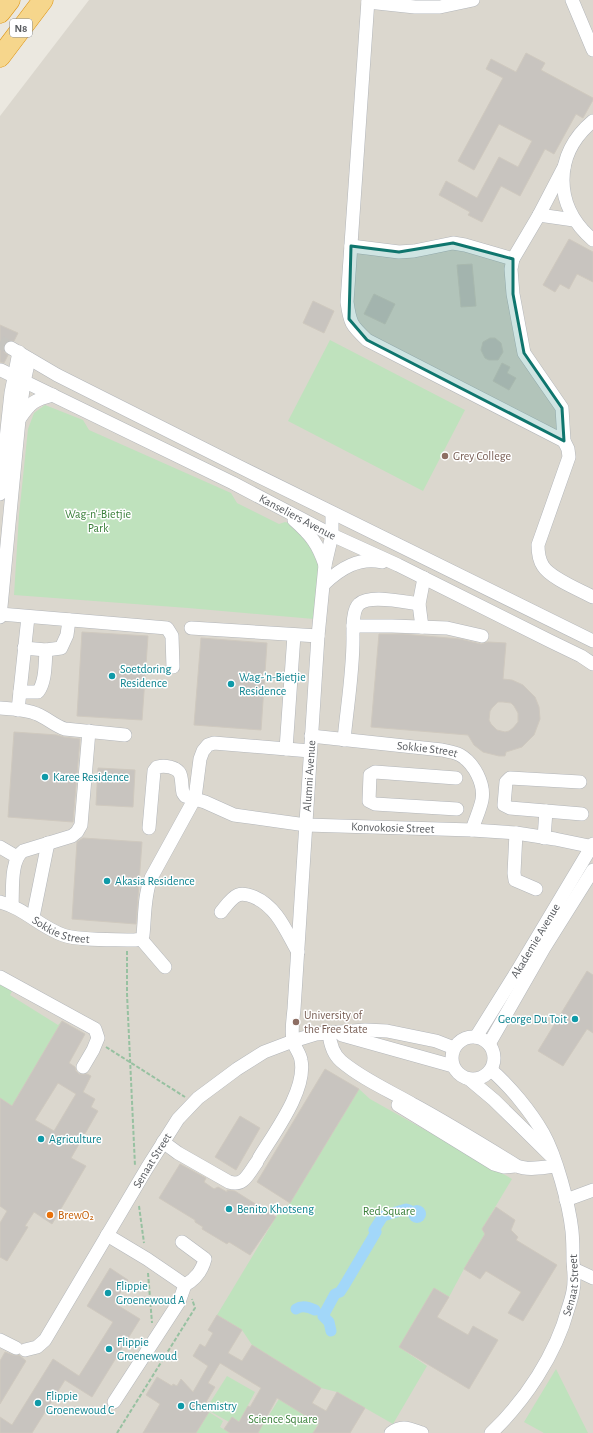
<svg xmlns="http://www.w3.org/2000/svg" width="593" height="1433" font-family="'Alegreya Sans',sans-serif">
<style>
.education{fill:#dbd7ce}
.green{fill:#bfe2bd}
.water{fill:#a2d7f9}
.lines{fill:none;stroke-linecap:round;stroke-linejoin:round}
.canal{stroke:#a2d7f9;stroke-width:11}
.building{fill:#c8c4bf;stroke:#cfc9bf;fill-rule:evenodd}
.minor-tunnel{stroke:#c6c5c0;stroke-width:13;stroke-dasharray:13 6;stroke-linecap:butt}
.minor-casing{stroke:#b3b6ba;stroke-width:14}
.highway-casing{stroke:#dd920e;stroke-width:21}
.path{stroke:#97c1a1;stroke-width:2;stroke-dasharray:4 2;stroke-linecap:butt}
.minor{stroke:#fff;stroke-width:13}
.highway{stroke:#f6d68c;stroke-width:20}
.marked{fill:#0f766e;fill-opacity:0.2;stroke:#0f766e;stroke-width:3;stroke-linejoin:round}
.education-dot{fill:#8d6e63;stroke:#fff;stroke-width:1.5}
.culture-dot{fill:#0f9aa8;stroke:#fff;stroke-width:1.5}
.food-dot{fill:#e8710a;stroke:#fff;stroke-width:1.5}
.labels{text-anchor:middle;stroke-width:3;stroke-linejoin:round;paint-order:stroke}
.shield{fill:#fff;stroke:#8b8d90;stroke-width:1}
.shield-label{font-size:11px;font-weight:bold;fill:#595c60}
.education-label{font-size:12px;fill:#785e54;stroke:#fff;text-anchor:start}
.park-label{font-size:12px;fill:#397f39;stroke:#fff}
.street-label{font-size:12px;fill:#595c60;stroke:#fff}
.culture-label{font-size:12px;fill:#0d838f;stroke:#fff;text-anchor:start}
.food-label{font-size:12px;fill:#c56008;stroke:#fff;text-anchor:start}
</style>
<rect width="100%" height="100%" fill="#ebe8e0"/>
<path class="education" d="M89,0H593V1433H0V116Z"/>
<path class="green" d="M330,340L465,410L423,491L288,421Z
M45,405L83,420L89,430L231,493L237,503L279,524L285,522L292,524L305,534L319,563L314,619L188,608L14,595L19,515L28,429L34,413Z
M0,977L15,986L10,995L58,1025L62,1021L11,1108L0,1098Z
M359,1089L370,1099L512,1179L482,1229L485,1234L464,1269L449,1297L434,1288L399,1347L427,1366L393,1424L337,1392L321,1388L252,1345L242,1330L217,1315L276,1217L279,1212L290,1203Z
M556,1369L588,1433H544L524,1422Z
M227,1376L255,1392L239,1422L232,1417L229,1422L206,1409Z
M279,1399L318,1424L313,1433H258Z
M209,1412L223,1421L220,1427L230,1433H196Z"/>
<path class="water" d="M408 1214a9 9 0 1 1 18 0a9 9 0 1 1-18 0Z"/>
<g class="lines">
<path class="canal" d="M296,1309C302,1305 309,1307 315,1310
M331,1331L329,1322L323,1316L335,1294L340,1292L344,1286L376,1232L374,1230L383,1216L406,1209L409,1210"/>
</g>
<path class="building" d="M526,53L545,63L541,70L593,98V100L583,118L576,114L554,154L545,149L520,196L501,186L482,222L468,215L470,212L439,195L446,181L477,198L499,157L518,167L532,141L499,124L474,170L458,161L503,78L486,69L491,59L516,72Z
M569,239L593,252V282L577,274L569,289L560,284L555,292L543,285Z
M472,264L476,306L461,307L457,265Z
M374,294L395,304L385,324L364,314Z
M313,301L334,311L324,333L303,323Z
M0,325L18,333L14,341H7L4,344V352L8,355L4,363L0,362Z
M490,338H495L501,343L503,352L498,360H489L485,358L481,350L483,342Z
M502,363L510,367L507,373L516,378L509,390L493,381Z
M82,632L148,636L142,720L77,716Z
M379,634H402L460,639L481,644L488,642L506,643L503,679L512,680L523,685L535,697L539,707L540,719L534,735L522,747L506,752L505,756H499L483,752L474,745L468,735L371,727ZM498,702H503L511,703L514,706L518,713V722L513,728L509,731L505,732L497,730L491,724L489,720L490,711L492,708Z
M201,638L267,643L261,730L194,725Z
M14,732L57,735L64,737L80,739L73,822L8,817Z
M98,768L135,770L133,807L96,805Z
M83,838L142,842L136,924L72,919L77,842Z
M587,971L593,975V1033L587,1029L563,1066L538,1051Z
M62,1021L85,1034L69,1063L75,1067L76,1071L79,1074H87L91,1076L83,1092L95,1099L91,1107L98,1111L71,1158L86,1166L52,1224L34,1212L25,1226L28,1227L7,1261L0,1257V1223L7,1211L0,1206V1098L12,1106ZM58,1083L76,1094L54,1131L35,1120Z
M325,1069L359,1089L290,1203L257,1182Z
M240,1116L260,1128L236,1170L215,1157Z
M180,1164L206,1178L204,1182L214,1189L218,1187L227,1192V1190L235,1191L276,1217L250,1255L229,1242L227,1244L202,1229L203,1227L195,1222V1220L159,1198Z
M496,1207L515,1220L511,1230L518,1237L516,1240L557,1265L523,1321L508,1313L521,1292L486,1271L480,1279L464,1269L485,1234L482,1229Z
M110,1268L128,1280L114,1303L140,1319L92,1397L65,1380L32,1433H0V1417L12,1425L53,1359L79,1376L113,1322L87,1306Z
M434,1288L449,1297L437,1317L468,1335L473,1326L498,1340L469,1389L399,1347Z
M217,1315L242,1330L228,1353L242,1361L252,1345L321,1388L312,1403L326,1411L337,1392L365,1408L350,1433H313L319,1424L277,1398L258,1433H230L224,1429L232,1417L239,1422L248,1406L250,1407L261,1388L220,1363L208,1383L215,1387L202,1409L209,1412L196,1433H143L160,1404L146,1395L157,1377L172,1386L173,1384L177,1386L181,1379L193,1392L208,1366L193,1356L200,1344L205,1347L213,1333L208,1330Z
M5,1352L13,1355H19L26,1361L0,1404V1361Z"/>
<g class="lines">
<path class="minor-tunnel" d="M0,342L11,348"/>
<defs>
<g id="minor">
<path d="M368,0L347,302C350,323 351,325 367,340L564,441"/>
<path d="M572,0L593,50"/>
<path d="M368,2L415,7H440L473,0"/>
<path d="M593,121C553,154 553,206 593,240"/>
<path d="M564,167L539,215L513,259L511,269L513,294L524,353L562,408L564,441L568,449L569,457L538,545C538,553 539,560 543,566C550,578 580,590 593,597"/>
<path d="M539,215L574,220"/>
<path d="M351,246L399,252L414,251L453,243L465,245L513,259"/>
<path d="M11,348L57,375L240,467L593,641"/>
<path id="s1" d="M1,370L233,483L332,535L398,565L550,641L581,656L593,664"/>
<path d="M20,418C31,402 34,400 53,395"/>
<path d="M0,494L11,393L19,352"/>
<path d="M294,520C311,535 318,544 325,565"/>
<path d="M324,584C341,568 359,557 382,562"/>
<path d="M0,614L167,628L172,636L173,667"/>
<path d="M0,617L19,420L24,382L29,359"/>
<path d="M353,626H392L447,628L482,636"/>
<path d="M422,627L419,604L424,578"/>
<path d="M191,628L318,636"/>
<path d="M24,648L46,650L61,648L67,635L69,620"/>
<path d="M20,692H38C46,681 45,663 46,650"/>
<path d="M0,708C12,709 26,709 37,714C47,718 55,726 65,729L125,735"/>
<path d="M18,710L28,617"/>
<path id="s2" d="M311,736L442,750C447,751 455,752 460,755C474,763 485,784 482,800C480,810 475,820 472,830"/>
<path d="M344,740C347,707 353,673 353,639C353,630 352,610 359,604C370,594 405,602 419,604"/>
<path d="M286,749L294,635"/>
<path d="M456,778L375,772L370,775L369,801L375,804L457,809"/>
<path d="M580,782L510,778L506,782L504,805L510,808L582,814"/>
<path id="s3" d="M149,828L154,771L157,767C162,766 165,766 170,767C185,771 180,780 183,793L185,796L205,802L234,815L306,825L472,830L516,833L555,839L593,847"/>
<path d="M516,833L514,873L515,880L536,889"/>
<path d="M544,838L546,811"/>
<path d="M0,847L17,857"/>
<path id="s4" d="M0,902C24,908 40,927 63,935C80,941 115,939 135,940L141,939L143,935C145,916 144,896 151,878L195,798L200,759L203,751L208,745L214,743L310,751"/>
<path d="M12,906C13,891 10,860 23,851L72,836L77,832L81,825L89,731"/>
<path d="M221,912C226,906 231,898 238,895C243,893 249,895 254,897C277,907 286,931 298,952"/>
<path d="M33,917L48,843"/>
<path d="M141,939L165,967"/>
<path d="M0,977L95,1029L98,1038L93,1050L83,1067"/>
<path d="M329,1033C330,1043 333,1054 341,1061C362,1079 390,1091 414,1105C449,1124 483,1145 517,1166C529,1171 544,1167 556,1166"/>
<path d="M342,1035L453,1066"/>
<circle cx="473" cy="1058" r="21"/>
<path id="s5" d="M476,1037L519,968L593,844"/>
<path d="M489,1044L544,948L593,870"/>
<path d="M469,1079L494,1100L550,1155"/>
<path d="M398,1105L494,1164L504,1167L515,1166"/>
<path d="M163,1142L178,1153L229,1182C244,1187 248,1174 257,1162"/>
<path id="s6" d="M259,1158C274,1133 307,1090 301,1060C300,1053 294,1047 293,1040C291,1031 293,1019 294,1009L318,636L325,565L332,535V513"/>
<path d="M566,1200L593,1190"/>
<path d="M107,1235L147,1259L185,1285L179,1302L114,1402"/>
<path d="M182,1242L205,1259C202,1271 196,1279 185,1285"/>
<path d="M574,1269L593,1278"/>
<path d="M0,1340L16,1348"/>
<path id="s7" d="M25,1350L37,1347L45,1340L147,1168L178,1119L198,1098L237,1069L264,1052L293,1041L316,1034L365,1030L387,1031L436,1041L454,1048"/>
<path d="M391,1433C402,1424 410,1429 422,1433"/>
<path id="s8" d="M491,1433C525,1401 556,1354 568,1309C570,1303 572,1297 573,1291C575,1282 574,1271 573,1261C573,1251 573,1241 572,1231C569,1204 556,1156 543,1133C531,1112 509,1085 491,1070"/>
</g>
<path id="highway" d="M0,13L10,0
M0,57L43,0"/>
</defs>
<use href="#minor" class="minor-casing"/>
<use href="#highway" class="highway-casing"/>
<path class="path" d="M127,951V994L135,1166
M106,1047L185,1097
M139,1206L144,1243
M148,1273L152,1323
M117,1433L195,1308L192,1299"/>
<use href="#minor" class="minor"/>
<use href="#highway" class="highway"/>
</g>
<path class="marked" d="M453,243L513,259V294L524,353L562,408L564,441L367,340L349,319L351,246L399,252Z"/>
<g class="education-dot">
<circle cx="445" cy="456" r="4"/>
<circle cx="296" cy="1022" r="4"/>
</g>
<g class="culture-dot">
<circle cx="112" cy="676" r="4"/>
<circle cx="231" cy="684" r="4"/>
<circle cx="45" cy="777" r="4"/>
<circle cx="107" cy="881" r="4"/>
<circle cx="575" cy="1019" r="4"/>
<circle cx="41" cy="1139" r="4"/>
<circle cx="229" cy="1209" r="4"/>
<circle cx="108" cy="1293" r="4"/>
<circle cx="109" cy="1349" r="4"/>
<circle cx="38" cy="1403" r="4"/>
<circle cx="181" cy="1406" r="4"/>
</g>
<circle class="food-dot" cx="50" cy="1215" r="4"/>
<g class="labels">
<rect class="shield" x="10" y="19" width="22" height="18" rx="3"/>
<g class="shield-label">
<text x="21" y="32">N8</text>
</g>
<g class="education-label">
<text x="453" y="460">Grey College</text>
<text x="304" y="1019">University of<tspan x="304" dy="14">the Free State</tspan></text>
</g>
<g class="park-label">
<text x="98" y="518">Wag-n'-Bietjie<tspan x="98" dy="14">Park</tspan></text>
<text x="389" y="1215">Red Square</text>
<text x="283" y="1423">Science Square</text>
</g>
<g class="street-label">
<text dy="4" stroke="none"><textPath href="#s1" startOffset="331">Kanseliers Avenue</textPath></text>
<text dy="4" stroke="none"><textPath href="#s2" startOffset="117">Sokkie Street</textPath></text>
<text dy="4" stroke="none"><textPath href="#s6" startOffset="395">Alumni Avenue</textPath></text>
<text dy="4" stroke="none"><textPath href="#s3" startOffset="323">Konvokosie Street</textPath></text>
<text dy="4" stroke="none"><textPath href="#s4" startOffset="68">Sokkie Street</textPath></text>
<text dy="4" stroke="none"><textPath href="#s5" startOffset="113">Akademie Avenue</textPath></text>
<text dy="4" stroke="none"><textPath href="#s7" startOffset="232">Senaat Street</textPath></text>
<text dy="4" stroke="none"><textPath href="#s8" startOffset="172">Senaat Street</textPath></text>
</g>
<g class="culture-label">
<text x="120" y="673">Soetdoring<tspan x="120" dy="14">Residence</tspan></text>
<text x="239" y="681">Wag-'n-Bietjie<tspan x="239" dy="14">Residence</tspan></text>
<text x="53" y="781">Karee Residence</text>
<text x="115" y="885">Akasia Residence</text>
<text x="567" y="1023" text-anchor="end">George Du Toit</text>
<text x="49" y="1143">Agriculture</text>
<text x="237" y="1213">Benito Khotseng</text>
<text x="116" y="1290">Flippie<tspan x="116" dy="14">Groenewoud A</tspan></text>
<text x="117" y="1346">Flippie<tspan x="117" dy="14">Groenewoud</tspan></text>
<text x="46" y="1400">Flippie<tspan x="46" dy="14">Groenewoud C</tspan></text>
<text x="189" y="1410">Chemistry</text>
</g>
<g class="food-label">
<text x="58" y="1219">BrewO₂</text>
</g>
</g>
</svg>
